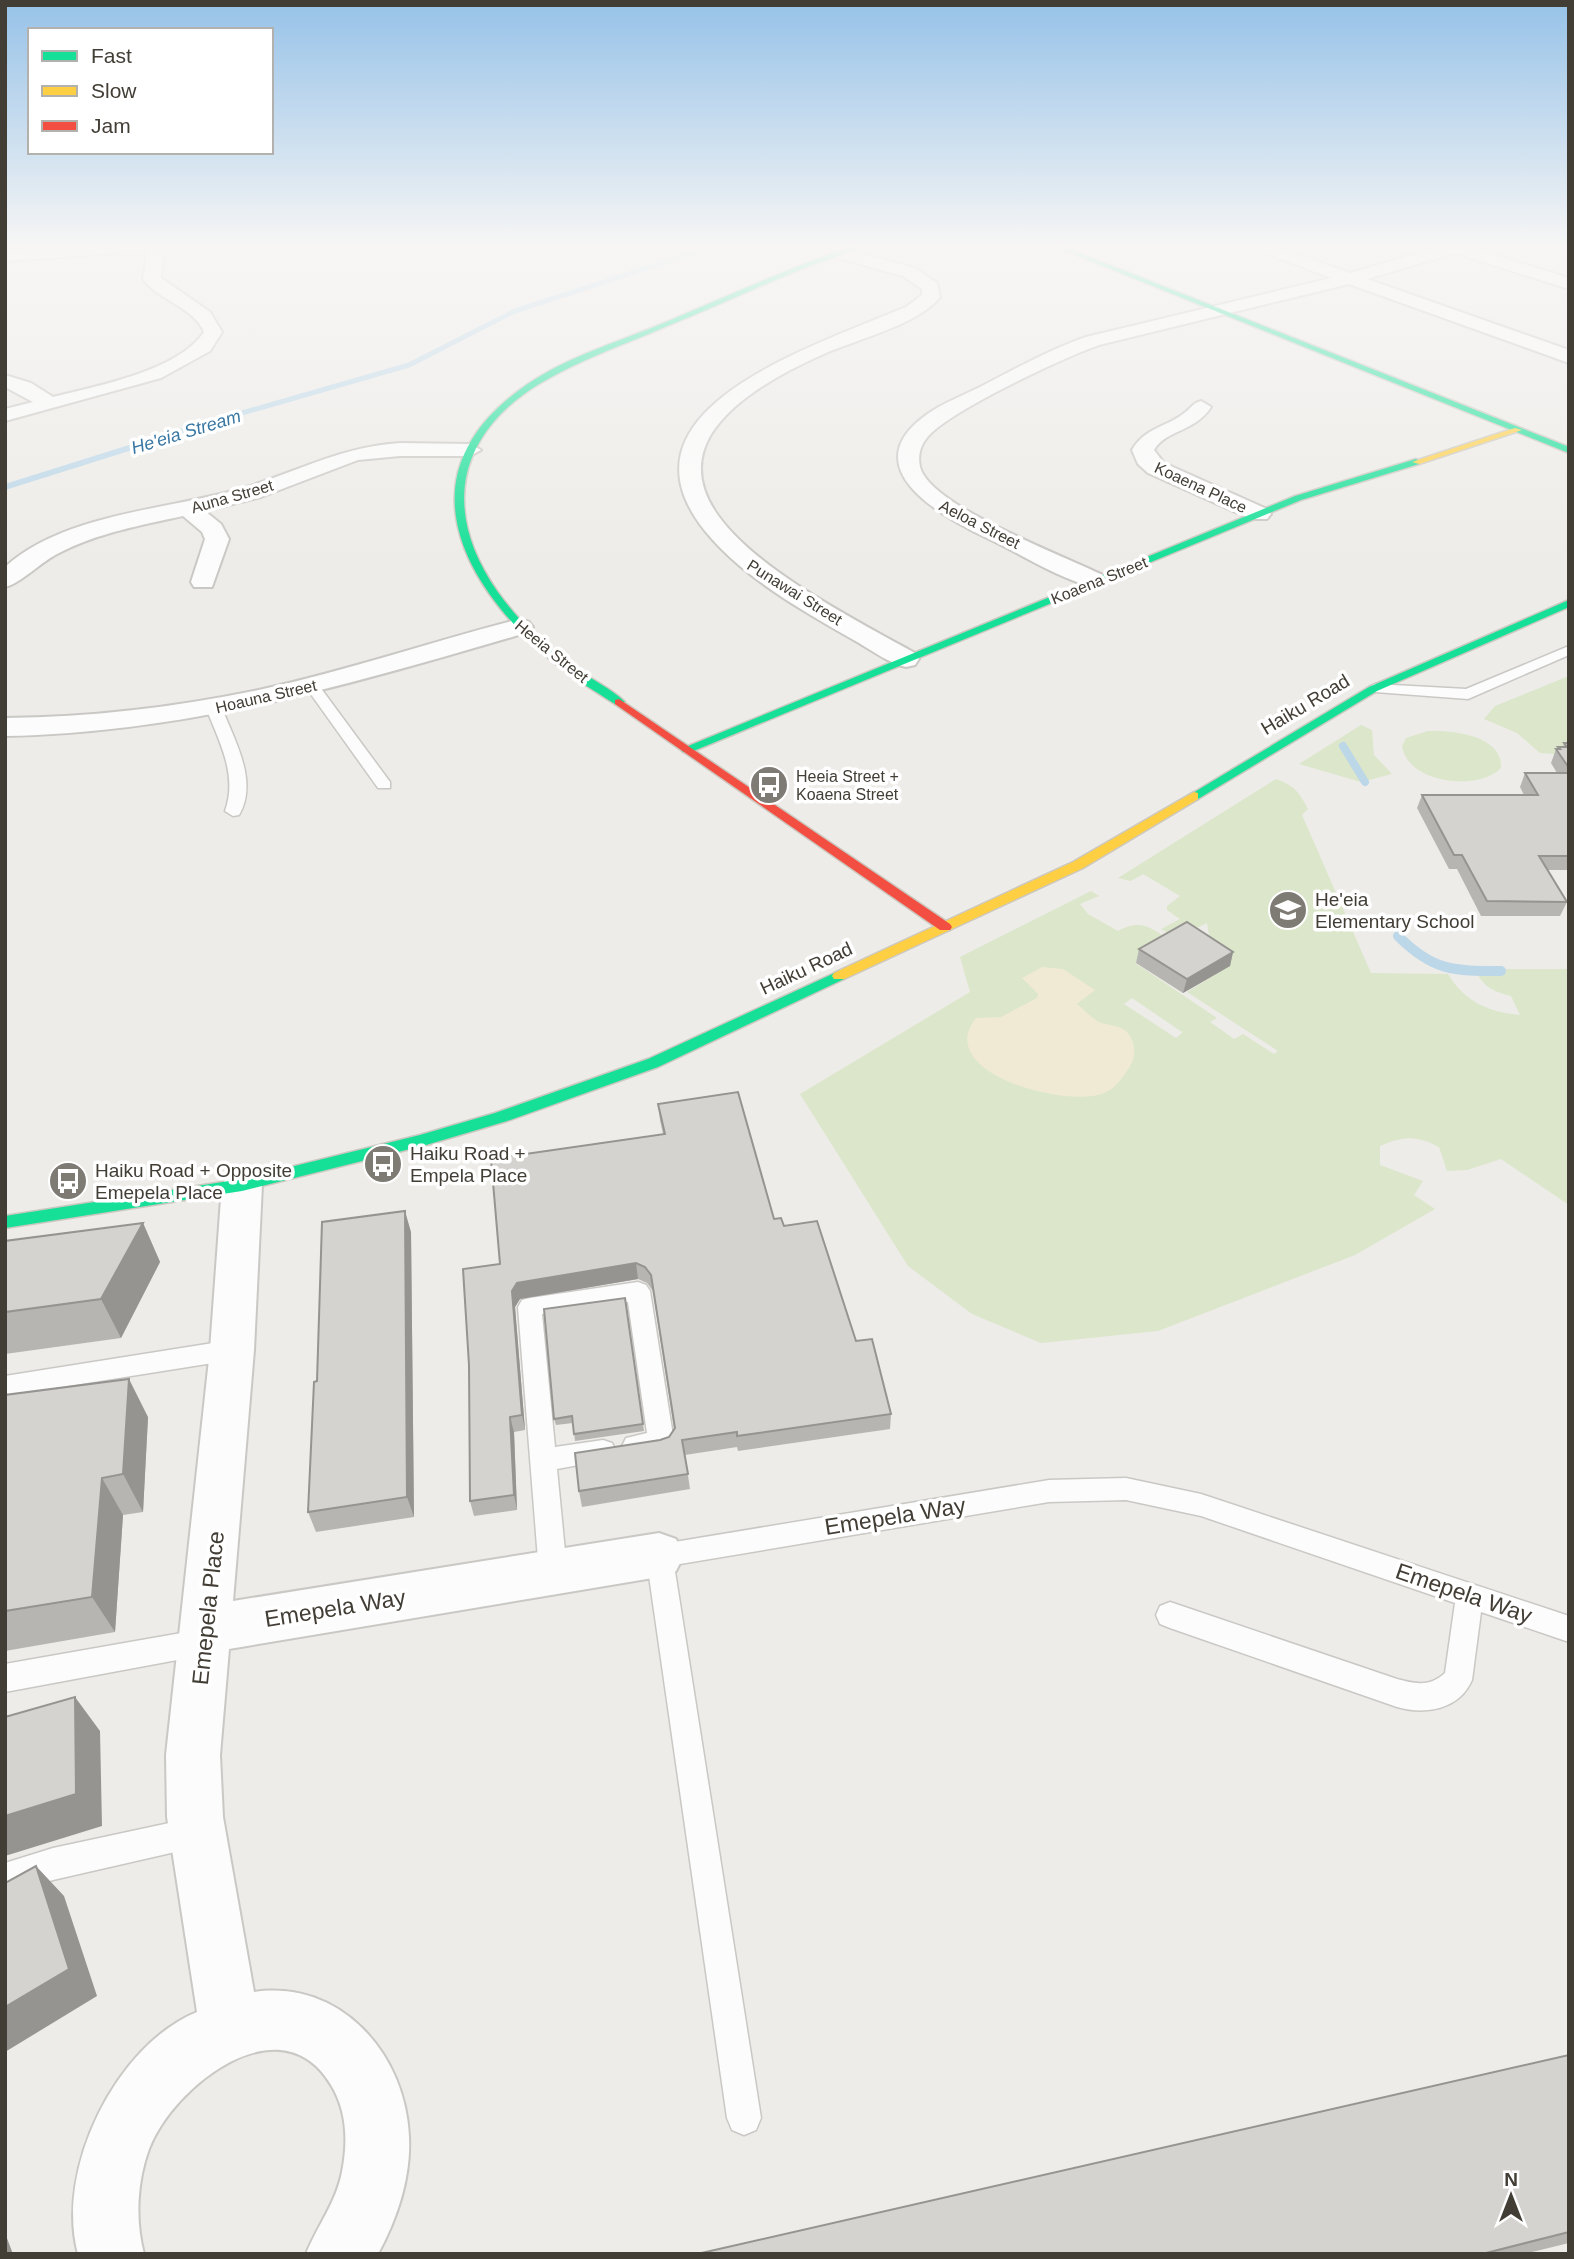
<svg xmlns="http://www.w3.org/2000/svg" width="1574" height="2259" font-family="Helvetica,sans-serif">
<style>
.green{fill:#dbe6ca;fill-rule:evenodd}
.sand{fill:#f0ead4}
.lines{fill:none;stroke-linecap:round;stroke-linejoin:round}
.stream-far3{stroke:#bbd7e8;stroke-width:5}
.stream-far2{stroke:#bbd7e8;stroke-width:6}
.stream-far1{stroke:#bbd7e8;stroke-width:8}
.stream{stroke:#bbd7e8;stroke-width:10}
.lane-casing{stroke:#cac8c4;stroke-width:3}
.street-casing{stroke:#cac8c4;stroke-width:4}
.fast-casing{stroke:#ccc8bf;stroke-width:3}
.slow-casing{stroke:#ccc8bf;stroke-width:3}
.jam-casing{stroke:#ccc8bf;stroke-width:3}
.lane{fill:#fcfcfc;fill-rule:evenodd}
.street{fill:#fcfcfc;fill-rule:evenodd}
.fast{fill:#16e098;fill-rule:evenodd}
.slow{fill:#ffcf43;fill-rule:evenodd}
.jam{fill:#f24e42;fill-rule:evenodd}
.wall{fill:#b7b5b2}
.shaded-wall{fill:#959491}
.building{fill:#d5d3cf;stroke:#959491;stroke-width:2}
.labels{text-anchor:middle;stroke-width:7;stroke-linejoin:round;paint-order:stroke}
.far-street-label{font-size:16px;fill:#423d35;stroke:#fff}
.far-poi-label{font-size:16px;fill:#423d35;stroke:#fff;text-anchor:start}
.far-water-label{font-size:18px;font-style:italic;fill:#3977a3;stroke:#fff}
.street-label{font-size:19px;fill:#423d35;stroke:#fff}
.poi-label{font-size:19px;fill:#423d35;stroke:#fff;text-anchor:start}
.near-street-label{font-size:23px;fill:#423d35;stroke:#fff}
</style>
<rect width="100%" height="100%" fill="#edece8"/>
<path class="green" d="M1569,676V755L1540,753L1517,733L1484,719L1495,706Z
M1361,725L1372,730L1374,755L1392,774L1361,782L1299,764Z
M1428,731C1452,730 1503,735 1501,768C1478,792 1407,783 1402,746L1406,738Z
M1276,779C1295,786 1299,792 1308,809L1302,815L1371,973L1448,974C1465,1002 1488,1012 1520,1015L1511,996C1496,992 1484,988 1477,973H1502V969H1569V1205L1501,1159L1467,1170L1447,1171L1439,1147C1416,1135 1403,1136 1380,1146V1165L1423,1181L1414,1195L1435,1209L1355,1255L1158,1331L1041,1343L972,1314L908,1266L800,1094L970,992L960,957L1091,891L1099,896L1080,904L1088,914L1118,931C1141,918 1152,928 1172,942L1135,963L1217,1018L1210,1022L1234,1039L1243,1034L1274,1054L1278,1051L1187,992L1229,966L1198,935H1209L1207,923L1177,938L1161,929L1180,919L1167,910V906L1180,896L1143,874L1131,881L1118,878ZM1132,998L1182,1032V1033L1176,1038L1124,1004Z"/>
<path class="sand" d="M1042,967L1063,969L1095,990L1077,1004C1083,1009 1090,1016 1097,1021C1108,1027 1122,1023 1130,1036C1137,1048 1135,1060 1127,1071C1121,1080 1114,1089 1104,1093C1068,1109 932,1073 976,1018L1001,1017L1037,998L1038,994L1022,978Z"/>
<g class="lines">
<path class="stream-far3" d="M228,417L409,365L515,311L720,244"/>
<path class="stream-far2" d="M5,487L234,415"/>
<path class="stream-far1" d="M1343,746L1365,782"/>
<path class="stream" d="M1398,936C1433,971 1453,971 1501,971"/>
<defs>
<path id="lane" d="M1569,646V655L1468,699L1375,692L1368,688L1375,684L1466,689Z
M312,682L317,683L390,782V788H378L305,686Z
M214,703L222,708C234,740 259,781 239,815L233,816L225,811C238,775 219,741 206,708Z
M638,1282L646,1285L650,1291L674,1442L670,1450C656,1454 640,1459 626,1454L622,1446L626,1438L647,1433L628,1302L542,1314L555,1447L603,1440L612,1443L616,1451L612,1459L557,1469L567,1572L563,1581L553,1584L543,1581L539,1572L518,1307L522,1300L530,1298Z
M232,1340L240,1343L244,1350L240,1357L232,1360L5,1396V1376Z
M1126,1478L1201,1494L1569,1616V1642L1481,1612L1472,1680C1459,1710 1425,1715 1397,1707L1170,1628L1160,1624L1156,1615L1160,1606L1170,1602L1397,1679C1415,1684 1430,1687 1445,1673L1455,1603L1201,1516L1126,1500L1049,1502L674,1565L761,2118L756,2130L744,2135L732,2130L727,2118L646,1555L650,1546L1049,1480Z
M204,1629L214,1633L218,1642L214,1651L204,1655L5,1692V1664Z
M197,1817L208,1821L212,1832L208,1843L197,1847L53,1880L5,1895V1863L53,1848Z"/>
<path id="street" d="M105,244H182L180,247L164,250L161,278L210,312L222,332L210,351L161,378L5,421V409L33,402L5,387V375L31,383L53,397C97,386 178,371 204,332C194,307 159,301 143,279L147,251L5,261V251Z
M1243,244H1267L1350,273L1450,244H1475L1472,248L1569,278V289L1455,253L1367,279L1569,350V363L1349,284L1099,345C1065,357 944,413 926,439C918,449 917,464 923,474C944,511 1064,556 1105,576L1108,581L1105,586L1096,588C1059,579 1023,555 989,539C938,515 849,465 932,411C946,402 964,395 980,387C1015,369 1049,350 1086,337L1331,278Z
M837,247L915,268L937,283L940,297C919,324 858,339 826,353C564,468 773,575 915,653L919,659L915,665L906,667C889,663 874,652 859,643C822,622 785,601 751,575C565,428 785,357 906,307L922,295V289L903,276L831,256L829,252Z
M1201,401L1211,407C1195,432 1165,430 1154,450L1164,463L1267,509L1271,514L1267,519H1251L1148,473L1138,464L1132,450C1145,428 1164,428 1183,414C1191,409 1192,403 1201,401Z
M400,443L470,444L481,450L470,456H400L358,460L261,497L205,511L221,524L229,539L212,587H194L191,582L205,539L202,532L183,516C142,525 97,533 59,553C42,561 20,584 5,587V567C66,512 171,510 247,487C301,470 341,447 400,443Z
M520,619L529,622L533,627L529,632C351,684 192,732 5,736V718C93,717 178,707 263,689C350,670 434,641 520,619Z
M242,1170L256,1175L262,1185L254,1350L233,1601L659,1533L676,1539L684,1555L676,1571L659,1577L229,1649L220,1755L223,1817L254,1992C340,1979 406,2054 409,2137C411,2177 397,2219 378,2254H306C317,2226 336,2203 342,2172C348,2142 347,2111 331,2085C281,2001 173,2086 149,2149C137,2182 135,2220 144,2254H78C55,2170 116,2045 197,2012L167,1817L166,1755L210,1350L222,1185L228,1175Z"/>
<path id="fast" d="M857,244H866C849,254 826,260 807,267C759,286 713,308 665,327C623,345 579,360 539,384C456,435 442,512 497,591C518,621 547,648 577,669C592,680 612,689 625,702L615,704C592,689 567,675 546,656C460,579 406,475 518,391C561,358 616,343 666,322C729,295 792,267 857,244Z
M1048,244H1057L1569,447V453Z
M1416,459L1420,462L1419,464L1301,500L691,752H683L681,749L1295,496Z
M1569,600V607L1377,691L1198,799H1190L1188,796L1369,687Z
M839,971L844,973L846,976L844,979L658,1067L507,1121L426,1145L242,1191L5,1228V1216L242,1179L420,1135L495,1113L648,1059Z"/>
<path id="slow" d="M1515,428L1522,430L1419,464L1412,462Z
M1194,792L1198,793V799L1083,868L844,979H834L832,976L834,973L1073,862Z"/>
<path id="jam" d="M619,699L950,924L952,927L950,930H940L615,704V700Z"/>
</defs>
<use href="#lane" class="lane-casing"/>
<use href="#street" class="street-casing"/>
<use href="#fast" class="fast-casing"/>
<use href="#slow" class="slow-casing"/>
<use href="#jam" class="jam-casing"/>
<use href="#lane" class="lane"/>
<use href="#street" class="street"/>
<use href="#fast" class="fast"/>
<use href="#slow" class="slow"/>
<use href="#jam" class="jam"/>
</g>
<path class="wall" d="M1564,743H1569V870H1547L1567,902L1560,916H1481L1457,869H1449L1417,808L1422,795H1524L1520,787L1525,773H1557L1551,763L1556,749L1558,747H1563Z
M1139,949L1233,952L1230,966L1183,993L1136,963Z
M658,1104L774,1219L784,1226L856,1341L891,1414L890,1429L738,1451L737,1447L685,1455L690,1489L582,1507L579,1491L660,1440L669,1437L674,1429L653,1291L647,1283L638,1279L520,1299L515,1307L525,1430L514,1432L517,1510L474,1516L470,1501L500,1264L663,1134L660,1120Z
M143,1223L160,1262L121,1338L5,1354V1241Z
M411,1232L414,1517L316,1532L308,1512L317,1381Z
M625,1298L644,1431L575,1441L573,1423L556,1425L554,1419Z
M5,1395L148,1417L143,1512L123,1515L115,1632L5,1651Z
M1569,2055V2243L1524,2254H697Z"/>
<path class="shaded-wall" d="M1233,952L1230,966L1183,993L1187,979Z
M405,1211L411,1232L414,1517L407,1497Z
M143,1223L160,1262L121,1338L101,1299Z
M636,1263L638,1279L520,1299L515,1307L525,1430L522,1415L512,1291L517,1283Z
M129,1379L148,1417L143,1512L123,1474Z
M510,1417L514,1432L517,1510L514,1495Z
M102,1478L123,1515L115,1632L92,1597Z
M75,1697L100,1731L102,1826L5,1856V1816Z
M36,1866L64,1896L97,1996L5,2052V2007Z
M5,2233L13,2254H5Z"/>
<path class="building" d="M1564,743H1569V768L1556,749H1560L1558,747H1567Z
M1525,773H1569V856H1539L1567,902L1487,901L1462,855H1454L1422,795H1538Z
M1187,922L1233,952L1187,979L1139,949Z
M738,1092L774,1219L781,1218L784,1226L817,1221L856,1341L872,1339L891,1414L737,1436V1432L682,1440L688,1474L579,1491L575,1453L660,1440L669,1437L675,1428L651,1275L645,1267L636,1263L517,1283L512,1291L522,1415L510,1417L514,1495L470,1501L469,1365L463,1269L500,1264L491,1159L665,1134L658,1104Z
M405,1211L407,1497L308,1512L314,1382L317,1381L322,1222Z
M143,1223L101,1299L5,1312V1241Z
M625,1298L643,1424L574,1434L572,1416L554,1419L544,1309Z
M129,1379L123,1474L102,1478L92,1597L5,1611V1395Z
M75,1697L76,1794L5,1816V1717Z
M36,1866L69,1969L5,2007V1883Z
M1569,2055V2232L1482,2254H697Z"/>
<linearGradient id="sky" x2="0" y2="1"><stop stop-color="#96c2e8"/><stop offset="0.44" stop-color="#f7f6f5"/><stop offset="1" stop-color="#f7f6f5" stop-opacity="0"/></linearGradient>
<rect width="1574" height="560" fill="url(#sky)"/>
<defs>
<symbol id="bus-disc" viewBox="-11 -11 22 22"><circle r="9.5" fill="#7e7a74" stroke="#fff"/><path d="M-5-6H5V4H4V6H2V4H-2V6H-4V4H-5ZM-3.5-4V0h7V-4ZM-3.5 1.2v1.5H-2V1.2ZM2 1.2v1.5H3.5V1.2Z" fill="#fff"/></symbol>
<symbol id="school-disc" viewBox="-11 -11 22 22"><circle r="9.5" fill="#7e7a74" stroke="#fff"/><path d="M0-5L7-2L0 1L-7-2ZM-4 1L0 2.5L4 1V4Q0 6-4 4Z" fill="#fff"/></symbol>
</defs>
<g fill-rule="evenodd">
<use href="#bus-disc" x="747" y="763" width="44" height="44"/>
<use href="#school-disc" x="1266" y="888" width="44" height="44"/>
<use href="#bus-disc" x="361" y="1142" width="44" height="44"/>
<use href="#bus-disc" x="46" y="1159" width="44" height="44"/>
</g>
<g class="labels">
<g class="far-street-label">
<text transform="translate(1201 487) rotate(25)" y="6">Koaena Place</text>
<text transform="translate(232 496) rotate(-16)" y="6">Auna Street</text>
<text transform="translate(980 524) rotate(27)" y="6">Aeloa Street</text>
<text transform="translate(1099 580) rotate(-22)" y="6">Koaena Street</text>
<text transform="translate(795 592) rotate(32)" y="6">Punawai Street</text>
<text transform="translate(552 651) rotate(39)" y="6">Heeia Street</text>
<text transform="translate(266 696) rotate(-13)" y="6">Hoauna Street</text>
</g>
<g class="far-poi-label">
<text x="796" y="782">Heeia Street +<tspan x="796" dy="18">Koaena Street</tspan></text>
</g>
<g class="far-water-label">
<text transform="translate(186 432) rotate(-17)" y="6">He'eia Stream</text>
</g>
<g class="street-label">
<text transform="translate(1305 704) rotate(-31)" y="7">Haiku Road</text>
<text transform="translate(806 968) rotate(-25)" y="7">Haiku Road</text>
</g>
<g class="poi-label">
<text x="1315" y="906">He'eia<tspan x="1315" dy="22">Elementary School</tspan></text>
<text x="410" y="1160">Haiku Road +<tspan x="410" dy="22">Empela Place</tspan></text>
<text x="95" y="1177">Haiku Road + Opposite<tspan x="95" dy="22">Emepela Place</tspan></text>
</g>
<g class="near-street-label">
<text transform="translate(895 1516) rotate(-9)" y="8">Emepela Way</text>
<text transform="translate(1464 1593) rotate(19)" y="8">Emepela Way</text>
<text transform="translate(208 1608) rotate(-84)" y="8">Emepela Place</text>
<text transform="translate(335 1608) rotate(-9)" y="8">Emepela Way</text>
</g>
</g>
<rect width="1574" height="2259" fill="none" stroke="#423d35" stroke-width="14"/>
<rect x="28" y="28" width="245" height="126" fill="#ffffff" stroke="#b3b1ae" stroke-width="2"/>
<rect x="42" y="51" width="35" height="10" fill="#16e098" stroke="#b3b1ae" stroke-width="2"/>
<text x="91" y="63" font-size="21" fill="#423d35">Fast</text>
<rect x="42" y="86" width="35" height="10" fill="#ffcf43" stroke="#b3b1ae" stroke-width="2"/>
<text x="91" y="98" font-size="21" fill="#423d35">Slow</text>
<rect x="42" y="121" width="35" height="10" fill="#f24e42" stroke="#b3b1ae" stroke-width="2"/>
<text x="91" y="133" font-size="21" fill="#423d35">Jam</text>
<g transform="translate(1511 2196)" stroke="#ffffff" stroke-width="5" paint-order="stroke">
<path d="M0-5L12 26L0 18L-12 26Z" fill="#423d35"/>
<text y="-10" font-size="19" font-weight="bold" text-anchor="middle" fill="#423d35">N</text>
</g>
</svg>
